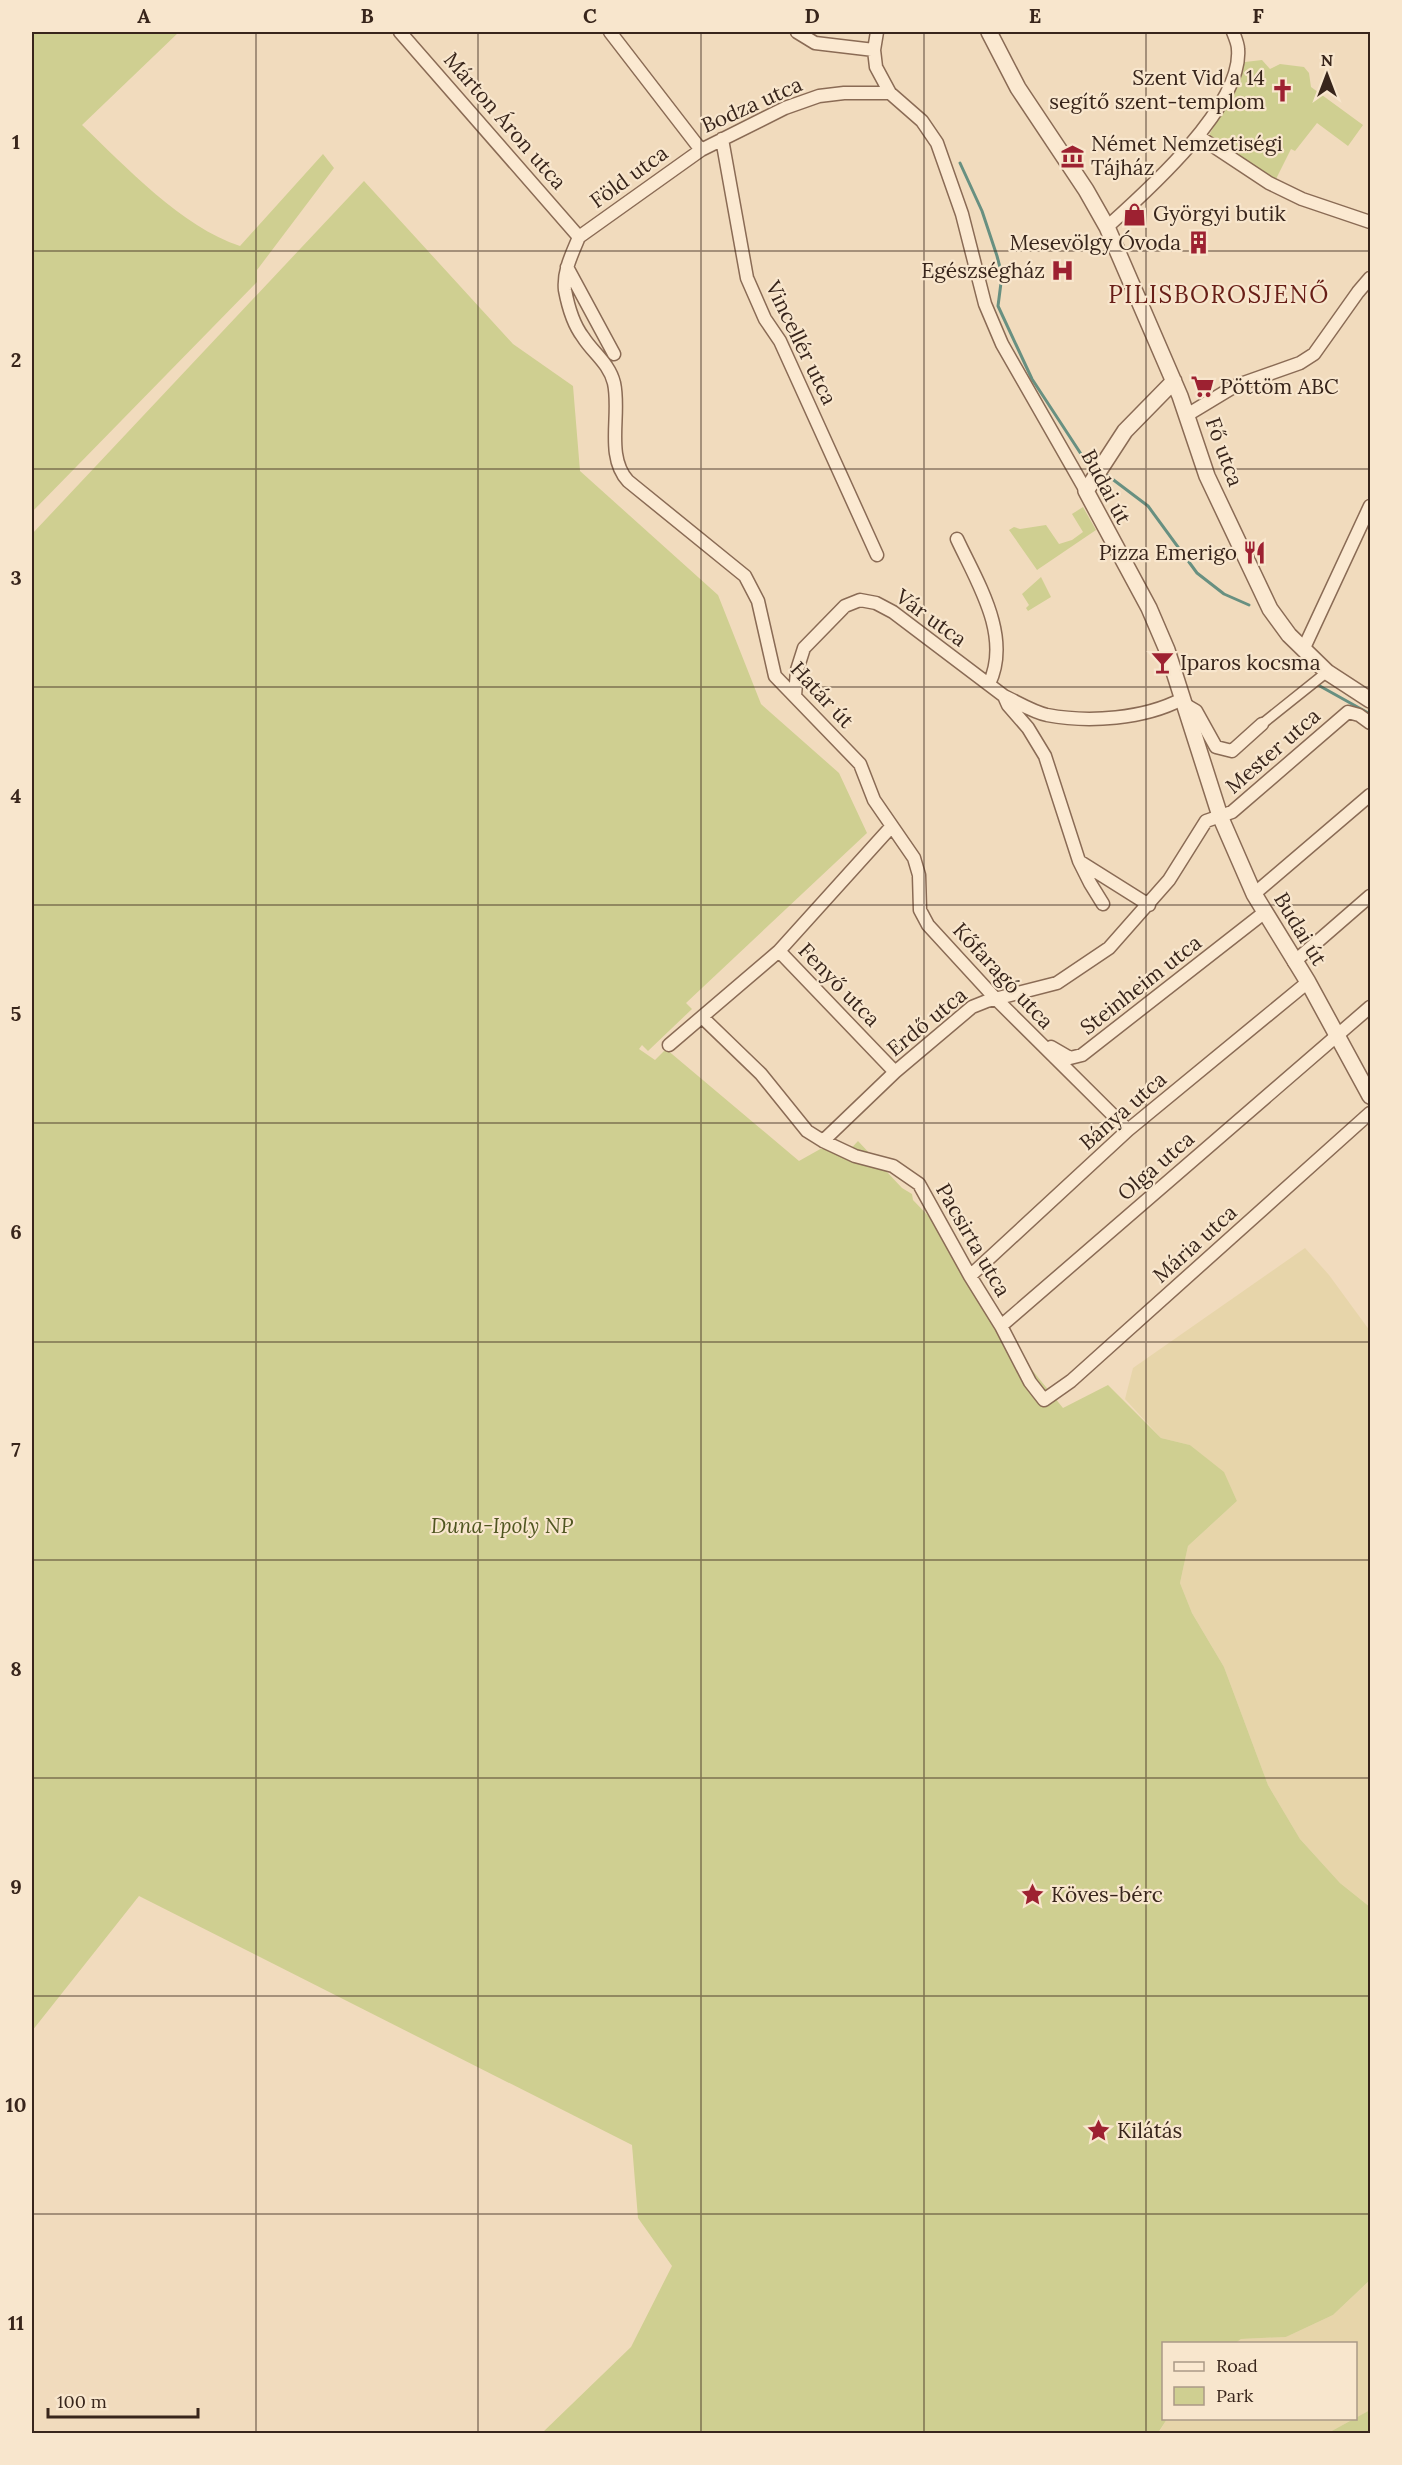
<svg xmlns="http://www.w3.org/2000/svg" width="1402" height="2465" font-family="Lora,serif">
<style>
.farmland{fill:#e7d5aa}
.green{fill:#cfcf91}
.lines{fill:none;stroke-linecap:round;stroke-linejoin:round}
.stream{stroke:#689081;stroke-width:3}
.pedestrian-casing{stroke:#8a6b55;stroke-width:12}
.minor-casing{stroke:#8a6b55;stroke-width:15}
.tertiary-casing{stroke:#8a6b55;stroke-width:18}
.pedestrian{stroke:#fbe9d1;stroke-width:9}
.minor{stroke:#fbe9d1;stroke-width:12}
.tertiary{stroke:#fbe9d1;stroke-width:15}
.grid{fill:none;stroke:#38251b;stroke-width:1.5;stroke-opacity:0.55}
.labels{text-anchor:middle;stroke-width:4.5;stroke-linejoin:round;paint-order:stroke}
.poi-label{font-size:21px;fill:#38251b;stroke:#f8e6cd;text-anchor:start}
.street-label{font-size:21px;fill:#38251b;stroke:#f8e6cd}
.park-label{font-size:21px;font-style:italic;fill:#4f5620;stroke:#f8e6cd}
.quarter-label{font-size:24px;letter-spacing:1.5px;fill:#681e17;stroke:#f8e6cd}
.neatline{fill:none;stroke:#38251b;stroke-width:2}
.grid-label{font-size:20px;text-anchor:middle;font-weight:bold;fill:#38251b}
</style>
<rect width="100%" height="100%" fill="#f1dbbd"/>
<path class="farmland" d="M1305,1248L1329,1275L1370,1331V1907L1340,1883L1300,1839L1268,1785L1224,1667L1192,1613L1180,1583L1188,1546L1237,1501L1224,1473L1190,1445L1161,1438L1125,1399L1133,1368Z
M1370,2280V2410L1328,2433L1158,2434L1167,2419L1356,2418V2344L1234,2343L1241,2339L1286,2337L1333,2315Z"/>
<path class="green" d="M32,32H179L82,125C126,167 182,227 240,246L323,154L334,168L257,270V282L32,512Z
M1262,60L1270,69L1280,64L1304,67L1309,73L1311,87L1363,125L1348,146L1317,123L1295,151L1291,149L1275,181L1208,137L1229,100L1245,62Z
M364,181L513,344L573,386L580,471L718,595L761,704L839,773L867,833L686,1003L692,1009L648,1051L642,1045L639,1049L655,1060L666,1049L799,1161L831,1143L845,1155L858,1141L902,1188L912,1194L913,1200L939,1227L1006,1338L1063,1408L1108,1385L1161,1438L1190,1445L1224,1472L1237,1501L1188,1546L1180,1583L1192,1613L1224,1667L1268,1785L1300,1839L1340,1883L1370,1907V2280L1333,2315L1286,2337L1241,2339L1234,2344H1164V2418L1167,2419L1158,2433H542L631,2347L672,2266L638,2218L632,2145L139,1896L32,2031V534Z
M1083,507L1096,530L1037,570L1009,530L1014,527L1020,529L1046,525L1059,544L1072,540L1083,532L1072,514Z
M1041,577L1051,597L1028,611L1026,608L1029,605L1022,594Z
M1370,2410V2433H1328Z"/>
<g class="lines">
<path class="stream" d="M960,163L982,211L997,256L1002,275L998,306L1032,379L1083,457L1095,466
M1103,472L1148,506L1197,573L1224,594L1249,605
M1318,685L1370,714"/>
<defs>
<path id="pedestrian" d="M1262,724L1327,672"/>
<path id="minor" d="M400,32L579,237
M610,32L701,150
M797,32L815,43L874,50
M877,32L874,50L876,67L890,93L922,121L937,143L962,214L985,304L1002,344L1086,491
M1198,136L1269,183L1302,199L1370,222
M722,139L747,278L765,319L780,341L877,555
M1107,227C1146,192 1243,106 1238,49C1238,44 1235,37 1233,32
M579,237C572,254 563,271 565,290C568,306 573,324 583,337C593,353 609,363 614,383C621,414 605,456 628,481L745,576L758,601L775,676L860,764L874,800L914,858L919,875L920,910L928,925L995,998L1128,1130
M579,237L701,150L785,108L819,96L844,93H890
M567,267L614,354
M1187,415L1235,386L1300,363L1314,354L1358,292L1370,278
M957,539C977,582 1012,636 989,684
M1303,650L1370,506
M795,696L797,670L804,648L845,606L860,600L876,603L893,612L1004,696L1008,705L1028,728L1045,756L1079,861L1149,905
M1004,696C1017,702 1033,712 1047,715C1089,723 1144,719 1182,699
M1184,704L1196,711L1216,747L1232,751L1262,724
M1079,861L1090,883L1103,904
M1254,894L1370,795
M779,951L895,1072
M1294,962L1370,896
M702,1017L761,1074L807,1131L823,1141L855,1156L893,1166L919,1184L970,1276L1001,1326L1030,1382L1044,1400L1071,1381L1370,1113
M669,1045L779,951L891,827
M1051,1047L1070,1058L1082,1055L1265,912
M823,1141L895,1072L972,1007L987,1001L1057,983L1109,948L1169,880L1206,821L1232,812L1348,712L1359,715L1370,723
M970,1276L1128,1130L1308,982
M1001,1326L1370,1007"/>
<path id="tertiary" d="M989,32L1018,88L1086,190L1107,227L1180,396L1207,476L1270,609L1289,635L1327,672L1370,700
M1174,381L1125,431L1086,491L1149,608L1167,650L1220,816L1254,894L1308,982L1370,1096"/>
</defs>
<use href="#pedestrian" class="pedestrian-casing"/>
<use href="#minor" class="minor-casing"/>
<use href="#tertiary" class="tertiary-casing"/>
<use href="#pedestrian" class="pedestrian"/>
<use href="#minor" class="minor"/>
<use href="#tertiary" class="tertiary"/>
</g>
<path class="grid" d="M256,32V2434M478,32V2434M701,32V2434M924,32V2434M1146,32V2434M32,251H1370M32,469H1370M32,687H1370M32,905H1370M32,1123H1370M32,1342H1370M32,1560H1370M32,1778H1370M32,1996H1370M32,2214H1370"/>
<defs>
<symbol id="church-bare" viewBox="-9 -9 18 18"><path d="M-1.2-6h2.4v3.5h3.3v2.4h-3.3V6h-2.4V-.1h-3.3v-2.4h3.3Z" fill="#9d2131" stroke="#f8e6cd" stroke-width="2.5" paint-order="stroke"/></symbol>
<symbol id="museum-bare" viewBox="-9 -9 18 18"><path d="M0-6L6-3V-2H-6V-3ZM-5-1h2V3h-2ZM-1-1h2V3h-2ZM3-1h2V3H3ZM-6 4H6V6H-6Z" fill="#9d2131" stroke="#f8e6cd" stroke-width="2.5" paint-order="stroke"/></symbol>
<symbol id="shop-bare" viewBox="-9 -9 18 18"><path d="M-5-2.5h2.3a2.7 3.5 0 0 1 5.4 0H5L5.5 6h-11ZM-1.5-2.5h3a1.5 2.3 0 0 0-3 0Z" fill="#9d2131" stroke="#f8e6cd" stroke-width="2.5" paint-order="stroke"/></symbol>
<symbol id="building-bare" viewBox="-9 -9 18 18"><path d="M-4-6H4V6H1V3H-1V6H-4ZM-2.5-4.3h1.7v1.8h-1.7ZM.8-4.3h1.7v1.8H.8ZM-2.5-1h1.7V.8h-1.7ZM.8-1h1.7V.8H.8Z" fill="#9d2131" stroke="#f8e6cd" stroke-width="2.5" paint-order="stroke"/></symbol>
<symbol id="hospital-bare" viewBox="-9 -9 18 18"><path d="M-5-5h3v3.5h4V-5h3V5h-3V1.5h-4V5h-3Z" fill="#9d2131" stroke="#f8e6cd" stroke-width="2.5" paint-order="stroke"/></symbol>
<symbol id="supermarket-bare" viewBox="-9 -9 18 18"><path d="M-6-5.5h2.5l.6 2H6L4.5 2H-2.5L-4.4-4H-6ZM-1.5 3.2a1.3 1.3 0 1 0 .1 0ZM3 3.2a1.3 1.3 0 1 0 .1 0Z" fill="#9d2131" stroke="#f8e6cd" stroke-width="2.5" paint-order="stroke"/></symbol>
<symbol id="restaurant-bare" viewBox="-9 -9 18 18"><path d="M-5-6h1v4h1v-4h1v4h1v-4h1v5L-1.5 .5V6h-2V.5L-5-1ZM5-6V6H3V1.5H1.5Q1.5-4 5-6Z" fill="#9d2131" stroke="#f8e6cd" stroke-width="2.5" paint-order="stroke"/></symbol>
<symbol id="bar-bare" viewBox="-9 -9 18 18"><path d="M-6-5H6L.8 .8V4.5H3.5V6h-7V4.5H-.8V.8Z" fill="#9d2131" stroke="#f8e6cd" stroke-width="2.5" paint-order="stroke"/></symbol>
<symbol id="sight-bare" viewBox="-9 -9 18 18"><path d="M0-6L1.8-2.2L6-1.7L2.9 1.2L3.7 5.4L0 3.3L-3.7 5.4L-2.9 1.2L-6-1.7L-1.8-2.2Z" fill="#9d2131" stroke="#f8e6cd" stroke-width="2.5" paint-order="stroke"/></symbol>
</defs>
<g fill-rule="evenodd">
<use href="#church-bare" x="1266" y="74" width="33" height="33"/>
<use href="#museum-bare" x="1056" y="140" width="33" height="33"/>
<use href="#shop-bare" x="1118" y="198" width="33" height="33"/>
<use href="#building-bare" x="1182" y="226" width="33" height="33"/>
<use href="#hospital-bare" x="1046" y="254" width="33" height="33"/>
<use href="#supermarket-bare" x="1186" y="370" width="33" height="33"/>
<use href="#restaurant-bare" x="1238" y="536" width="33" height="33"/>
<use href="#bar-bare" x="1146" y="646" width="33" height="33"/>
<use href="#sight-bare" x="1016" y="1878" width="33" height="33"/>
<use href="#sight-bare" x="1082" y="2114" width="33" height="33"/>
</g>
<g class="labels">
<g class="poi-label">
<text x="1265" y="85" text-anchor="end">Szent Vid a 14<tspan x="1265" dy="24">segítő szent-templom</tspan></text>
<text x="1091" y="151">Német Nemzetiségi<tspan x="1091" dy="24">Tájház</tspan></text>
<text x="1153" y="221">Györgyi butik</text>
<text x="1181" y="250" text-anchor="end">Mesevölgy Óvoda</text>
<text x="1045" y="278" text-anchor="end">Egészségház</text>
<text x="1220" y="394">Pöttöm ABC</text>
<text x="1237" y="560" text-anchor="end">Pizza Emerigo</text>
<text x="1180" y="670">Iparos kocsma</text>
<text x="1051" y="1902">Köves-bérc</text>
<text x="1117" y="2138">Kilátás</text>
</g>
<g class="street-label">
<text transform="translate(752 105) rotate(-24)" y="7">Bodza utca</text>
<text transform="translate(505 121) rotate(49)" y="7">Márton Áron utca</text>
<text transform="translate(629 177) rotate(-36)" y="7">Föld utca</text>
<text transform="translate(801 343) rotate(64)" y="7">Vincellér utca</text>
<text transform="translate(1224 452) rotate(70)" y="7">Fő utca</text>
<text transform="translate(1106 487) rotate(62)" y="7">Budai út</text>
<text transform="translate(931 618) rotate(36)" y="7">Vár utca</text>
<text transform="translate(822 695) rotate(47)" y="7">Határ út</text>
<text transform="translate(1273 751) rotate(-41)" y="7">Mester utca</text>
<text transform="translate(1300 929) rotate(59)" y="7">Budai út</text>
<text transform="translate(1003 976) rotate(47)" y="7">Kőfaragó utca</text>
<text transform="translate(839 985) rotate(46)" y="7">Fenyő utca</text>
<text transform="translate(1141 985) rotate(-38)" y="7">Steinheim utca</text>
<text transform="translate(927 1022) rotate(-39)" y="7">Erdő utca</text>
<text transform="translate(1123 1111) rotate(-41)" y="7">Bánya utca</text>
<text transform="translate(1156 1166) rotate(-41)" y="7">Olga utca</text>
<text transform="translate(973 1240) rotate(60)" y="7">Pacsirta utca</text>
<text transform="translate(1195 1244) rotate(-42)" y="7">Mária utca</text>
</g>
<g class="park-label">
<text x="502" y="1533">Duna-Ipoly NP</text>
</g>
<g class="quarter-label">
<text x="1219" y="303">PILISBOROSJENŐ</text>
</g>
</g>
<rect width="1402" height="2465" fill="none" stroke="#f8e6cd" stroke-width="66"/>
<rect x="1162" y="2342" width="195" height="78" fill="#f8e6cd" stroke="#ab9986" stroke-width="1.5"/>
<rect x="1174" y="2362" width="30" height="9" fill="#fbe9d1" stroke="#ab9986" stroke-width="1.5"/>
<text x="1216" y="2372" font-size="18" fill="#38251b">Road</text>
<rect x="1174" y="2387" width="30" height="18" fill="#cfcf91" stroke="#ab9986" stroke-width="1.5"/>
<text x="1216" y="2402" font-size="18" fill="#38251b">Park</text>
<g transform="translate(1327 75)" stroke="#f8e6cd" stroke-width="4.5" paint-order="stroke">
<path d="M0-4.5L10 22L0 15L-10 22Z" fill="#38251b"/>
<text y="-9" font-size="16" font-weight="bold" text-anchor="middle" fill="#38251b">N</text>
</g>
<path d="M48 2408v9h150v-9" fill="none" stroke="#38251b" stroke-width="3"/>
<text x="57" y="2408" font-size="18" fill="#38251b" stroke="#f8e6cd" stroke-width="4.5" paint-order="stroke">100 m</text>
<rect x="33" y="33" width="1336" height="2399" class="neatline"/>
<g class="grid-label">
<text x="144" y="23">A</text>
<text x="367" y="23">B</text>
<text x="590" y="23">C</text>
<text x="812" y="23">D</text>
<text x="1035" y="23">E</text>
<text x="1258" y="23">F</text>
<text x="16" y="149">1</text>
<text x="16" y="367">2</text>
<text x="16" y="585">3</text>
<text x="16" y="803">4</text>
<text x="16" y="1021">5</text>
<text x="16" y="1239">6</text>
<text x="16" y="1457">7</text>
<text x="16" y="1676">8</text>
<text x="16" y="1894">9</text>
<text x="16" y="2112">10</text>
<text x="16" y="2330">11</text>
</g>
</svg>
